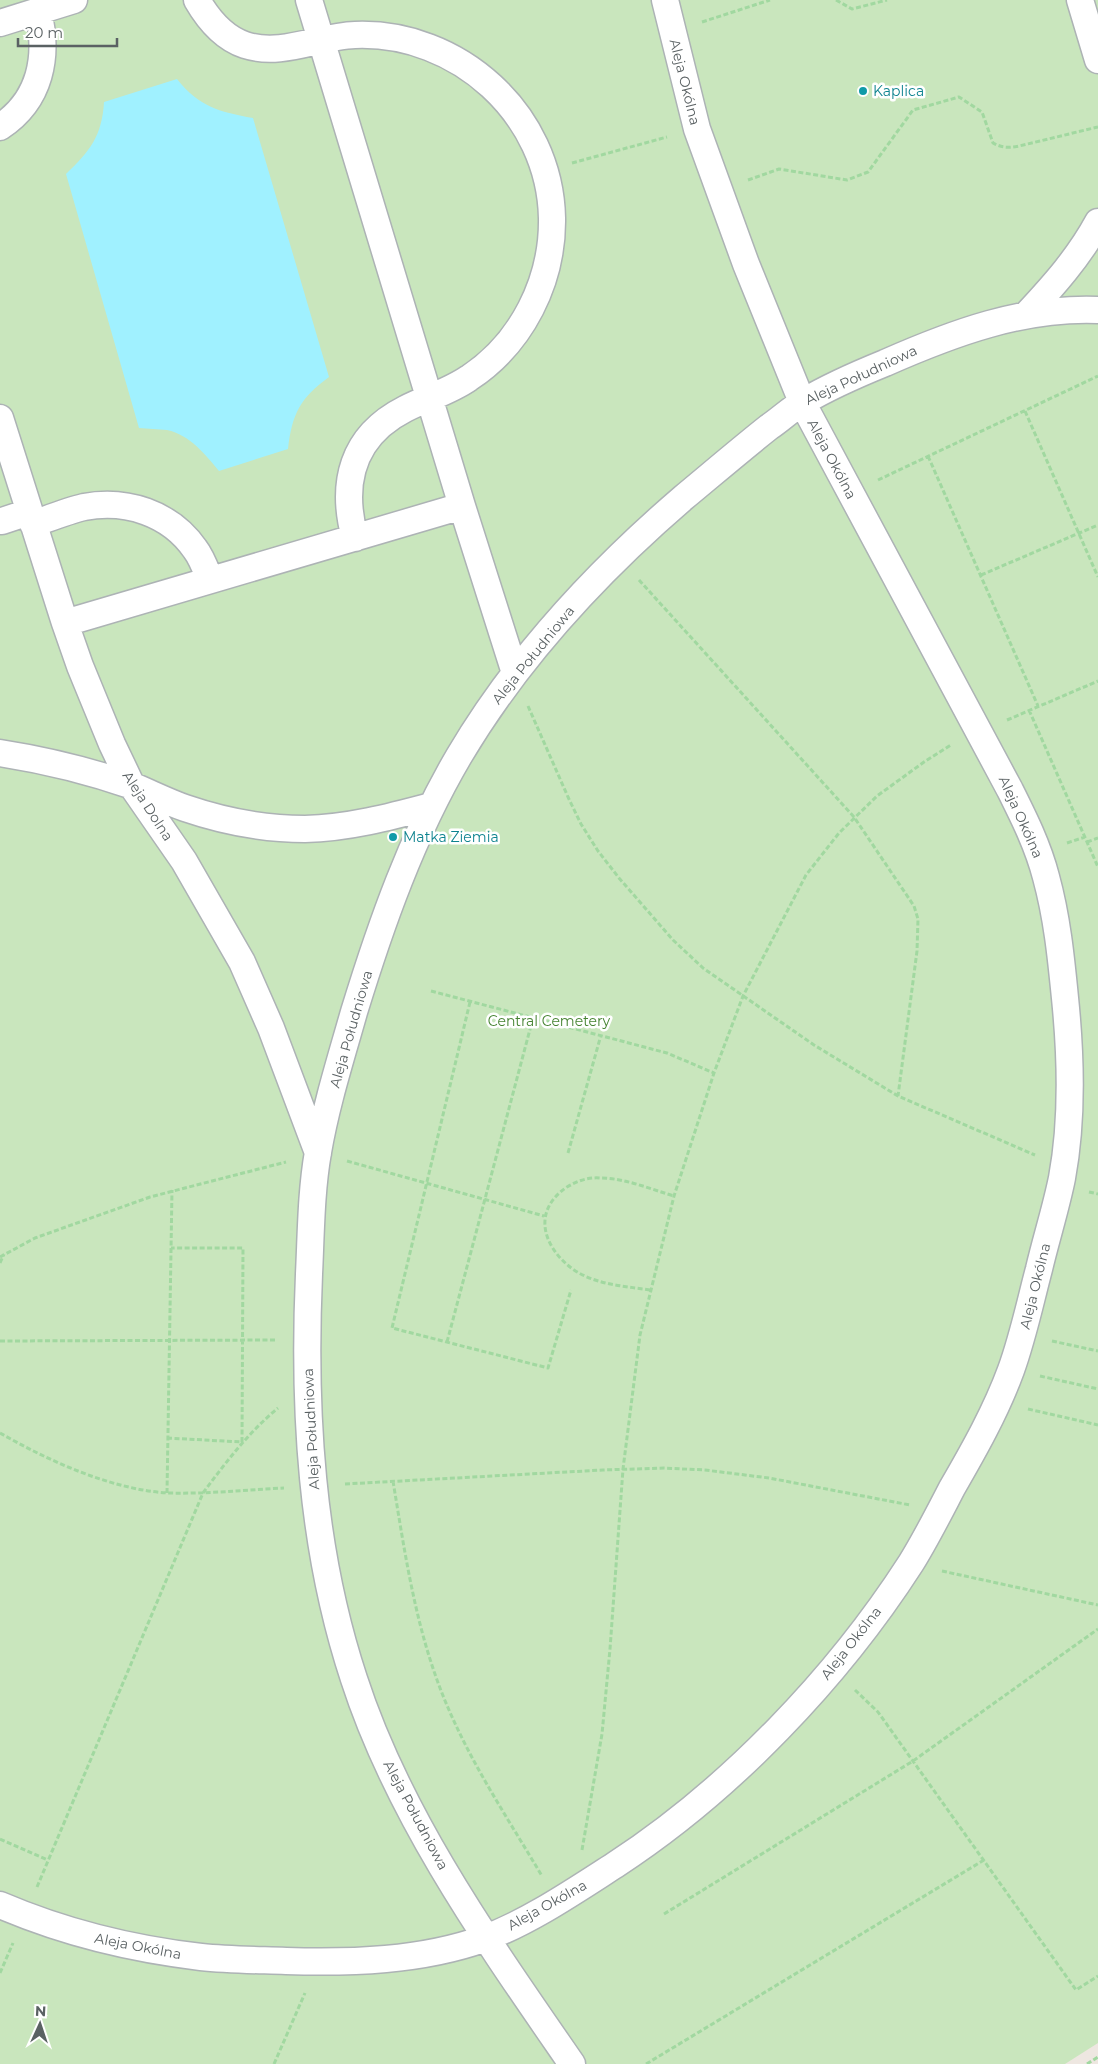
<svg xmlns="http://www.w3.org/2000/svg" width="1098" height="2064" font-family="Montserrat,sans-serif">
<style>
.green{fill:#c9e6bd}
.water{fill:#a0f1ff}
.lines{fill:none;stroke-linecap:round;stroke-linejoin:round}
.street-casing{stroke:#adb3b5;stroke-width:29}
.path{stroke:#a1d8a0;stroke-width:3;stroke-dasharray:5 2.5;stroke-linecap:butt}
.street{stroke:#fff;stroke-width:26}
.culture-dot{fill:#0f9aa8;stroke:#fff;stroke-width:2}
.labels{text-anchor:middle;stroke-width:5;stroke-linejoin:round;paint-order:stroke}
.street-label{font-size:14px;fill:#5a6163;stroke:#fff}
.culture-label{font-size:14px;fill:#0d838f;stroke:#fff;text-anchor:start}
.park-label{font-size:14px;fill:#458331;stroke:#fff}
</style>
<rect width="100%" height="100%" fill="#eee7e1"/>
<path class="green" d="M0,0H1098V2043L1065,2064H0Z"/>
<path class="water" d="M177,79C199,107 220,112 253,118L329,377C300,398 292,414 288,449L219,471C205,454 190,435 167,430C158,429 148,429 139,428L66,174C90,151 102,136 104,102Z"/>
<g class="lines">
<defs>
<path id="street" d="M197,0C208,19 224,38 245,45C282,57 319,36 355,35C458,31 550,114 552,218C553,281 522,343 469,378C449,392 426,398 405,409C352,436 340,483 355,538
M309,0L462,506L515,673
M1080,0L1098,60
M0,23L74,0
M0,127C41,100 49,56 38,11
M1027,314C1054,285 1079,257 1098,222
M0,418L65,623L80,666L112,744L132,786L184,861L242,962L271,1028L318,1153
M2,521L29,512
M33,524C50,518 67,511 84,507C126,499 170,513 195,549C202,558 206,570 210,580
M65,623L462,506
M0,753C45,760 90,771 133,786C150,793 168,802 185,808C223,821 265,829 305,829C348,828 390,817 431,806
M0,1905C63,1932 132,1949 201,1957C229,1960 258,1960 286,1961C351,1963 421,1961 483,1939C529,1922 573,1892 615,1865C730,1790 837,1678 911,1563C926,1539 939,1513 952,1488C974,1450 996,1411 1011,1370C1023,1337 1030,1303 1039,1269C1046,1239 1056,1208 1062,1178C1073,1119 1071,1057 1065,998C1061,957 1057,917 1046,877C1038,846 1024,818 1010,790L802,402L746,264L697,129L665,0
M572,2064C490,1945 399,1818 354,1679C311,1549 303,1410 309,1274C311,1233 311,1192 318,1152C326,1105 341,1058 354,1012C381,924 412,836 459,756C517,658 597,572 683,498C712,474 740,450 769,427C781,419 792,408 805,401C830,386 858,374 885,363C953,333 1023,307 1098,310"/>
</defs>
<use href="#street" class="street-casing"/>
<path class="path" d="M836,0L852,9L887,0
M702,22L770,0
M572,163L667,137
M748,180L779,169L847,180L868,172L913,110L959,97L982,112L993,143C1002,148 1009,148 1019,146L1098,127
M1025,411L1098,577
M928,456L1038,706
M878,480L1098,376
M981,575L1098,525
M639,580L854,817L914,906L918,919L917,951L898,1096
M528,706L568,797L581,824L598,851L619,878L673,940L703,968L814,1045L898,1096L1035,1155
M1029,710L1098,867
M1007,720L1098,681
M1087,842L1098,838
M1067,843L1085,837
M431,991L667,1053L714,1073
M470,1002L392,1328L548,1368L571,1290
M568,1153L601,1035
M347,1161L544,1216
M1089,1192L1098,1194
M0,1257L35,1238L150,1197L286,1162
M0,1263L4,1254
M650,1290C624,1286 597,1285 574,1270C543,1248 531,1211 567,1187C577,1181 588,1177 600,1178C625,1178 650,1189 674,1196
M0,1341L277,1340
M1052,1341L1098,1351
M447,1342L533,1018
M1040,1376L1098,1389
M1028,1409L1098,1425
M0,1433C49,1461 112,1490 169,1493C207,1494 245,1490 284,1488
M167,1438L242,1442L243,1248H171
M393,1481C406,1560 417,1637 449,1710C474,1768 510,1822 542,1876
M345,1484L603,1470L664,1468L705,1470L769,1478L910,1505
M167,1493L172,1190
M942,1571L1098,1605
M855,1690L878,1712L1076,1990L1098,1976
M0,1839L48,1860
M582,1850L602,1734L610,1649L623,1469L640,1335L674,1196L714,1073L743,996L806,875L839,833L877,796L924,762L951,745
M37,1887L203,1493C226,1462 248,1433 278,1408
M664,1914L913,1761L1098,1629
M0,1973L13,1943
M274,2064L305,1993
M646,2064L984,1860
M1087,2064L1098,2057"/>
<use href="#street" class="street"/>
</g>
<g class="culture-dot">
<circle cx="863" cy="91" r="5"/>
<circle cx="393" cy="837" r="5"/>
</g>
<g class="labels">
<g class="street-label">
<text transform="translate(685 82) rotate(76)" y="5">Aleja Okólna</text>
<text transform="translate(861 375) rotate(-25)" y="5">Aleja Południowa</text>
<text transform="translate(832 459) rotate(62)" y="5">Aleja Okólna</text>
<text transform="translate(533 655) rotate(-51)" y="5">Aleja Południowa</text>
<text transform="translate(148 806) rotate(57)" y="5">Aleja Dolna</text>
<text transform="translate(1021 817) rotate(66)" y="5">Aleja Okólna</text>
<text transform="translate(351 1029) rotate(-74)" y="5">Aleja Południowa</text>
<text transform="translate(1035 1286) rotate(-76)" y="5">Aleja Okólna</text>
<text transform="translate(311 1429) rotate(-93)" y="5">Aleja Południowa</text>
<text transform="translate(851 1643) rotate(-52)" y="5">Aleja Okólna</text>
<text transform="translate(416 1815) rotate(62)" y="5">Aleja Południowa</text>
<text transform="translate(547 1905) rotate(-29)" y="5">Aleja Okólna</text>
<text transform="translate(138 1946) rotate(11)" y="5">Aleja Okólna</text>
</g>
<g class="culture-label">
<text x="873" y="96">Kaplica</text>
<text x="403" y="842">Matka Ziemia</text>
</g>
<g class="park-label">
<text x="549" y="1026">Central Cemetery</text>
</g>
</g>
<g transform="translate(40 2024) rotate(3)" stroke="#ffffff" stroke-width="4" paint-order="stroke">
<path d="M0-4L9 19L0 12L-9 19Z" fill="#5a6163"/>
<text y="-8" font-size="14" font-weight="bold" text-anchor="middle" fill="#5a6163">N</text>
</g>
<path d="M18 38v8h99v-8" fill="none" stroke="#5a6163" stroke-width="2.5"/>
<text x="25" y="38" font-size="15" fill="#5a6163" stroke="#ffffff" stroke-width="4" paint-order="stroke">20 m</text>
</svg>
